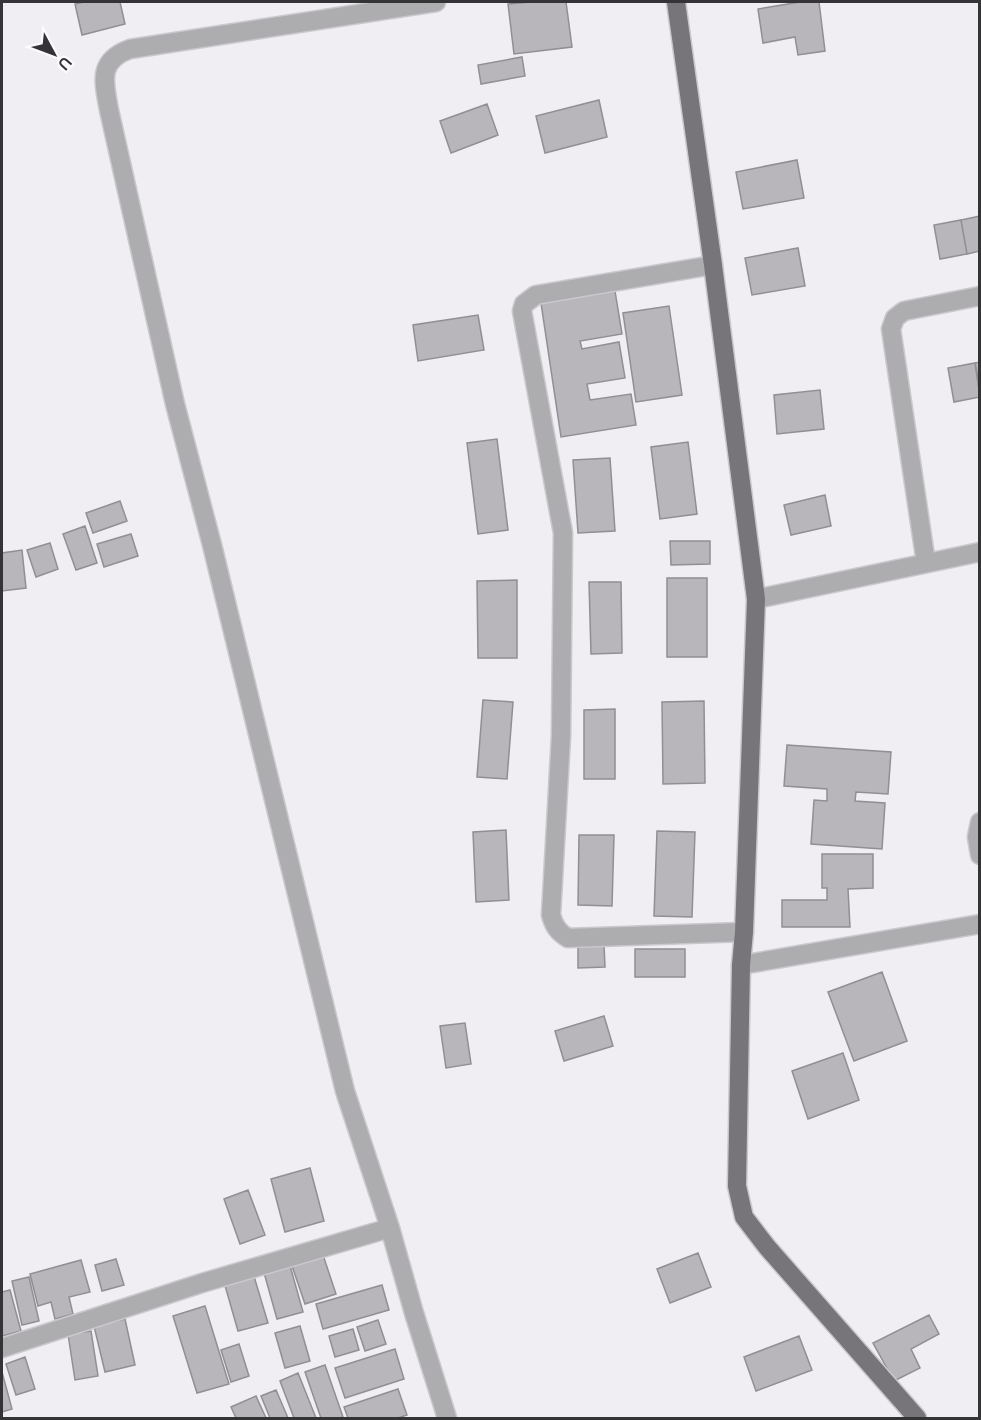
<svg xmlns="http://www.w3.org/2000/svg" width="981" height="1420" font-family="Cabin,sans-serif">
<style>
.building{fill:#b8b5bb;stroke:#918e94;stroke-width:1.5}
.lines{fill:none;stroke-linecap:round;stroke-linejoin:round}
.minor-casing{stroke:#cac8cd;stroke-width:21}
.major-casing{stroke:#cac8cd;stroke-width:21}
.minor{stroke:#adacaf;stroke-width:18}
.major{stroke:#77757a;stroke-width:18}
</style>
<rect width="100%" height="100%" fill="#f0edf3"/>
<path class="building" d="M84,2H120L125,24L82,35L75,4Z
M531,2H566L572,47L514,54L508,4Z
M800,2H819L825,51L798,55L795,37L763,43L758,9Z
M522,57L525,76L481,84L478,65Z
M599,100L607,137L545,153L536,116Z
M487,104L498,135L451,153L440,121Z
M797,160L804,198L743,209L736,172Z
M980,216V251L967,254L961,220Z
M961,220L967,254L940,259L934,225Z
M798,248L805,286L752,295L745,258Z
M615,291L622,334L580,341L582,349L619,342L625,378L587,384L590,400L631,394L636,425L561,437L541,303Z
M669,306L682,395L636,402L623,313Z
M478,315L484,350L418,361L413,325Z
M980,362V388L975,363Z
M975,363L980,397L954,402L948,368Z
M820,390L824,429L777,434L774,395Z
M497,439L508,530L478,534L467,443Z
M688,442L697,514L660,519L651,447Z
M610,458L615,531L578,533L573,460Z
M825,495L831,526L791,535L784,505Z
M120,501L127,521L93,533L86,513Z
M85,526L97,563L76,570L63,534Z
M131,534L138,556L104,567L97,544Z
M670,541H710V564L671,565Z
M50,543L58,569L36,577L27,550Z
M22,550L26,588L2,591V553Z
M667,578H707V657H667Z
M517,580V658H478L477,581Z
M589,582H621L622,653L591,654Z
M483,700L513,702L507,779L477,777Z
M704,701L705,783L663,784L662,702Z
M615,709V779H584V710Z
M787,745L891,752L888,794L856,792L855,801L885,803L882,849L811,844L814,800L827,801V789L784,786Z
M506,830L509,900L476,902L473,832Z
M657,831L695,832L692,917L654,916Z
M579,835H614L612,906L578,905Z
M822,854H873V888L848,889L850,927H782V900H827V888H822Z
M604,945L605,967L578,968V946Z
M635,949H685V977H635Z
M882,972L907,1041L854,1061L828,992Z
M604,1016L613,1046L564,1061L555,1031Z
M465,1023L471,1064L446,1068L440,1026Z
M843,1053L859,1100L808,1119L792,1071Z
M310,1168L324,1221L285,1232L271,1179Z
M248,1190L265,1235L240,1244L224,1199Z
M322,1252L336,1294L305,1304L291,1263Z
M698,1253L711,1287L670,1303L657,1269Z
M116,1259L124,1285L102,1291L95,1265Z
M81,1260L90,1292L69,1297L73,1314L55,1319L51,1302L38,1306L30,1274Z
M289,1262L303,1312L277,1319L263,1269Z
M253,1273L268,1323L238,1331L224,1282Z
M29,1277L39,1321L22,1325L12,1281Z
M382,1285L389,1310L323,1329L316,1304Z
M10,1290L21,1331L2,1336V1292Z
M205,1306L229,1384L197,1393L173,1316Z
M929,1315L939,1334L911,1349L920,1368L894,1381L873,1343Z
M125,1319L135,1365L105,1372L94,1326Z
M378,1320L386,1344L365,1351L357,1327Z
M300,1326L310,1361L285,1368L275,1333Z
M353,1329L359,1350L335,1357L329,1336Z
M91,1331L98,1376L75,1380L68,1334Z
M799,1336L812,1370L756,1391L744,1357Z
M239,1344L249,1376L231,1382L221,1350Z
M395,1349L404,1379L345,1398L335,1368Z
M25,1357L35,1389L16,1395L6,1364Z
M325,1365L343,1417L340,1418H321L305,1372Z
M2,1372L12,1409L2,1412Z
M298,1373L316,1418H294L280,1381Z
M398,1389L407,1415L398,1418H348L344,1407Z
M276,1390L288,1418H270L261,1396Z
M256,1396L266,1418H236L231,1407Z"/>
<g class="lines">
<defs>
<path id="minor" d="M436,2L130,49C97,61 104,82 109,110L175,404L212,545L345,1091L390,1228L414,1313L447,1418
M713,265L536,295L524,304L522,311L563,533L561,736L551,915C554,926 558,932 568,938L744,932
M926,563L891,329L895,318L904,311L980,296
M756,599L980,552
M980,822L977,837L980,855
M741,965L980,924
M2,1348L202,1283L390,1228"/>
<path id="major" d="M676,2L713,265L756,599L744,932L741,965L737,1186L744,1217L767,1247L917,1418"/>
</defs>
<use href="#minor" class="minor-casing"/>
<use href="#major" class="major-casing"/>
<use href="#minor" class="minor"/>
<use href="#major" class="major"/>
</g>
<rect width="981" height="1420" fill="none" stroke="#343335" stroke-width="6"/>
<g transform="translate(54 54) rotate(131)" stroke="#fcfafe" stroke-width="4.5" paint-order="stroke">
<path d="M0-4.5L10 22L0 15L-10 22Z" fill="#343335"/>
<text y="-9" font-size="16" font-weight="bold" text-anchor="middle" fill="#343335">U</text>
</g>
</svg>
